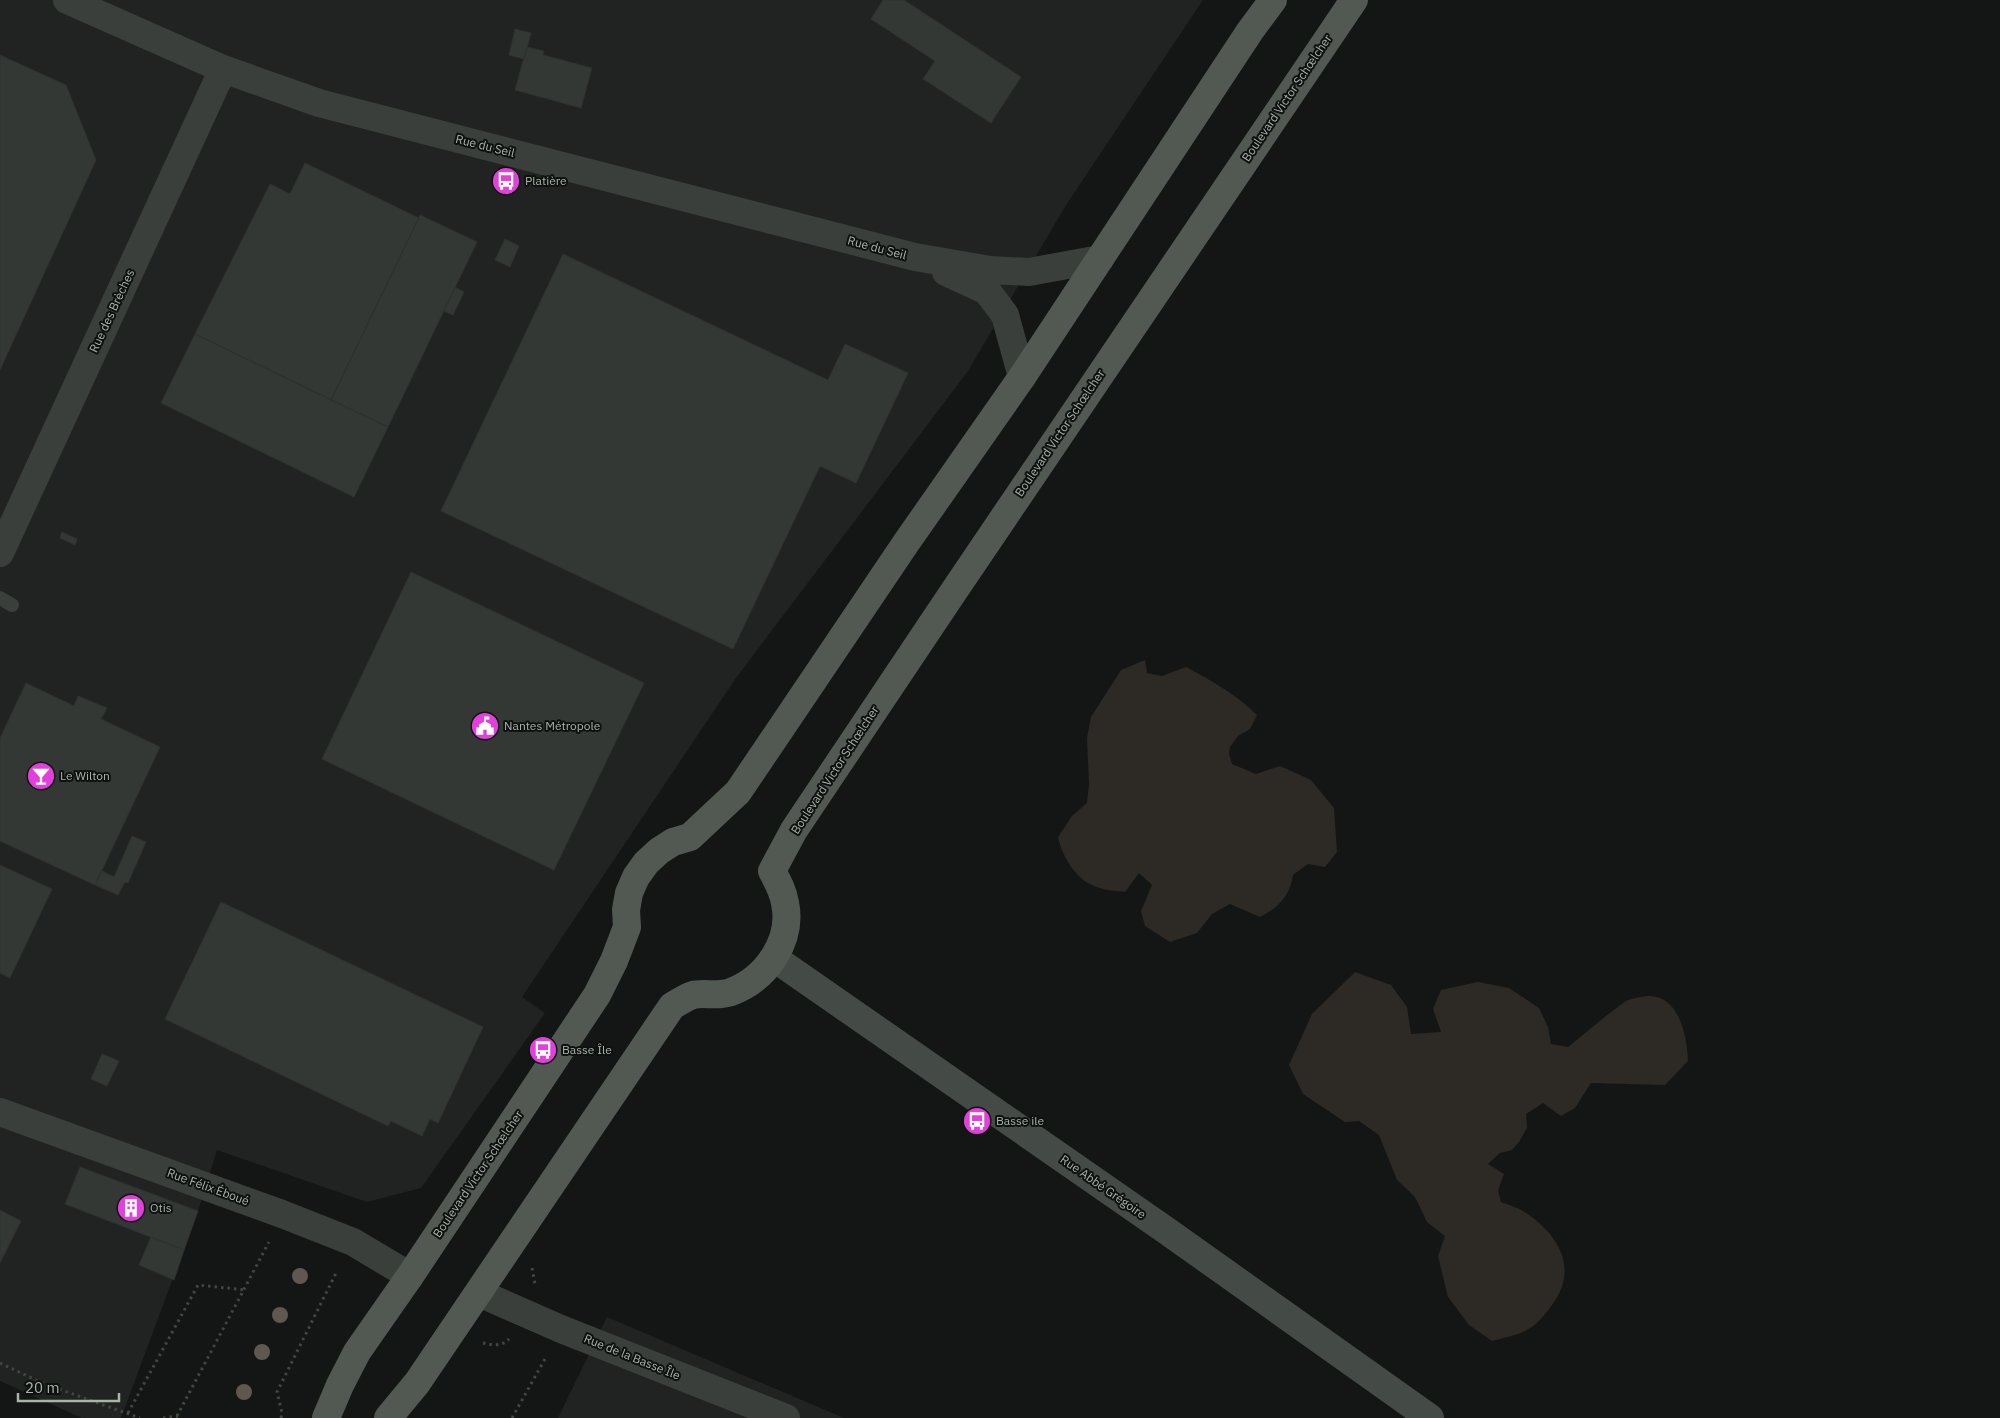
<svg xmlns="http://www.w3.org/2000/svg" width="2000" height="1418" font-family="'IBM Plex Sans',sans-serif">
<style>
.built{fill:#202321}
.green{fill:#2d2925}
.building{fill:#343835;stroke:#2e3130}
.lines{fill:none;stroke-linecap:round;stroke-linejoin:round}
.path{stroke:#404640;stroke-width:3;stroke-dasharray:2.5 4;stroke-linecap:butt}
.lane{stroke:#3a3f3c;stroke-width:14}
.street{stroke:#3a3f3c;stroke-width:28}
.secondary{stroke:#444a45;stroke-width:28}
.primary{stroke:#525953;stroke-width:28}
.tree{fill:#605750}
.labels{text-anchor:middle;stroke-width:4;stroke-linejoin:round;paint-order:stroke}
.street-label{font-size:12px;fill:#a7b5a8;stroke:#0f1110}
.poi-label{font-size:12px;fill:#a7b5a8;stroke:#0f1110;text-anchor:start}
</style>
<rect width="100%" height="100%" fill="#141615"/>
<path class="built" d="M0,0H1203L1066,205L968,371L736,678L522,997L545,1013L421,1188L367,1202L217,1150L198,1211L121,1418H82L0,1381Z
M607,1317L844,1418H558Z"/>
<path class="green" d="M1145,660L1147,673L1162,676L1186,667C1211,680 1237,695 1257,715L1250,729L1238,736L1230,747L1229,754L1232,764L1256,774L1280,766L1311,780L1334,808L1337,852L1325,867L1308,864L1293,875C1290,896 1278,908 1260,917L1230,904L1212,914L1197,933L1170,942L1145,926L1141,911L1152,885L1139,873L1125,892C1115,891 1103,890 1094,886C1075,878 1062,856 1058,837L1072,816L1087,803L1089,784L1087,738L1091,717L1121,670Z
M1355,972L1391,985L1407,1007L1411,1034L1441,1032L1433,1009L1441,990L1478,982L1509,988L1539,1008L1548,1027L1551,1044L1568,1047C1587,1032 1606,1015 1626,1001C1630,999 1636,998 1641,997C1678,989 1687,1034 1688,1061L1665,1085L1591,1083L1575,1108L1561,1116L1543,1103L1526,1114L1527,1128L1519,1142L1512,1150L1500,1153L1488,1164L1504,1174L1498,1190L1501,1202C1509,1205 1519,1208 1526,1213C1559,1235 1579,1269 1552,1305C1544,1316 1537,1325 1525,1331C1515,1336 1502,1338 1492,1341L1469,1325L1448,1297L1438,1256L1445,1236L1427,1222L1415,1197L1397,1180L1379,1135L1359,1121L1345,1122L1303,1094L1289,1065L1312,1014Z"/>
<path class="building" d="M883,0H904L1021,77L991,123L923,79L935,61L871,19Z
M515,29L531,33L524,59L509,55Z
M527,47L544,51L543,55L592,68L581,108L515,90Z
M0,55L66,85L96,160L0,370Z
M305,163L419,218L331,400L195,334L270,184L290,194Z
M420,215L477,242L388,427L331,400Z
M505,239L519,246L510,267L495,260Z
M563,254L828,380L845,344L908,373L856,483L820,466L733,649L441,511Z
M455,287L464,292L453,315L444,311Z
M195,334L388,427L354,497L161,403Z
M62,532L77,539L75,545L60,538Z
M411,572L644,683L554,870L322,759Z
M26,683L74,706L78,696L107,708L101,719L160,747L95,885L0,841V738Z
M132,836L146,842L128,883L125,882L118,895L95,885L102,871L114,877Z
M0,865L52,889L10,978L0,973Z
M221,902L483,1027L438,1123L430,1119L422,1136L391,1121L388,1126L165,1019Z
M102,1054L119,1061L107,1086L91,1079Z
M80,1167L198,1211L184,1250L65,1204Z
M0,1210L21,1221L0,1263Z
M151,1237L184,1250L174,1280L139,1265Z"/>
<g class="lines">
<path class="path" d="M532,1268L535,1284
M483,1343C492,1345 502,1347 509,1339
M0,1363L42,1383L140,1418
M128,1413L198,1285L246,1290
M177,1416L269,1242
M163,1418L177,1416L182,1418
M281,1418L282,1413L277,1392L336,1273
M512,1418L546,1357"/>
<path class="lane" d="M0,598L12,605"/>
<path class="street" d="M67,0L223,69L319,103L915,257L990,270L1029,272L1100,259
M946,272L987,291L1005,315L1022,377
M0,553L223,69
M0,1112L282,1214L353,1242L410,1276
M479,1293L561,1329L786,1418"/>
<path class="secondary" d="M774,958L1167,1231L1430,1418"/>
<path class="primary" d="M326,1418L340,1385L357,1352L410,1276L597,995L614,961L627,927L626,910L629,893L636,877L646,863L659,851L673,842L690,837L738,792L906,543L1022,377L1250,31L1273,0
M388,1418L417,1383L672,1006C678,1003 686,997 693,995C704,992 717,997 731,992C766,979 793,941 785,903C783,891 778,882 772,871L794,830L954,591L1354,0"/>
</g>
<g class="tree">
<circle cx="300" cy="1276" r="8"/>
<circle cx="280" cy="1315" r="8"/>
<circle cx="262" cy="1352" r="8"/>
<circle cx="244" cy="1392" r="8"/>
</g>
<defs>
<symbol id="bus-disc" viewBox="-11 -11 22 22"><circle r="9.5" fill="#e140da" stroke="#0f1110"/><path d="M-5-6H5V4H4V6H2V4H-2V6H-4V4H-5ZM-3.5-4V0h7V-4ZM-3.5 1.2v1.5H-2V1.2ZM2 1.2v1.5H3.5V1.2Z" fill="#fff"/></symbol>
<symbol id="civic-disc" viewBox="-11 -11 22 22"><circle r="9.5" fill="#e140da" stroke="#0f1110"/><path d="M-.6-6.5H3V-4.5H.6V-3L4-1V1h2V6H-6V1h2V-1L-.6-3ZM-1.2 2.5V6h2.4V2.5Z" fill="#fff"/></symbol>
<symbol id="bar-disc" viewBox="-11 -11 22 22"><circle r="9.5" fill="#e140da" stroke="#0f1110"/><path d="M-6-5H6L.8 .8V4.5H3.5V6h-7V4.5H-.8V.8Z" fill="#fff"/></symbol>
<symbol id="building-disc" viewBox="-11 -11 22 22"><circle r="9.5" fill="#e140da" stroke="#0f1110"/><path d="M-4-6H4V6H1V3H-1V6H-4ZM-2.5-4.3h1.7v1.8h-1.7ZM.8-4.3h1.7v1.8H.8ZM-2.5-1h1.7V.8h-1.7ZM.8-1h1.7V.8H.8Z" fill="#fff"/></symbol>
</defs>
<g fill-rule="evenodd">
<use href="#bus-disc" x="490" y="165" width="32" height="32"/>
<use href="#civic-disc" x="469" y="710" width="32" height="32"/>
<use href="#bar-disc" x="25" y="760" width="32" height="32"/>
<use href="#bus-disc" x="527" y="1034" width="32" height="32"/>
<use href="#bus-disc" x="961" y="1105" width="32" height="32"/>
<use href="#building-disc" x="115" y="1192" width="32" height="32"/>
</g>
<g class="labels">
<g class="street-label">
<text transform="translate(1287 98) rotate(-56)" y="4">Boulevard Victor Schœlcher</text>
<text transform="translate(485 146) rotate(14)" y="4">Rue du Seil</text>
<text transform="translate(877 248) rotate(15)" y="4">Rue du Seil</text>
<text transform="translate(112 311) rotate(-65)" y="4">Rue des Brèches</text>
<text transform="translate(1060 433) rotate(-56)" y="4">Boulevard Victor Schœlcher</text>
<text transform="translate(835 770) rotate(-57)" y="4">Boulevard Victor Schœlcher</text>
<text transform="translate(478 1174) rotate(-56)" y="4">Boulevard Victor Schœlcher</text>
<text transform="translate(208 1187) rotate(20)" y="4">Rue Félix Éboué</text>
<text transform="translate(1103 1187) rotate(35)" y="4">Rue Abbé Grégoire</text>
<text transform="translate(632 1357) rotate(22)" y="4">Rue de la Basse Île</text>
</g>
<g class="poi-label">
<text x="525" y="185">Platière</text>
<text x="504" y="730">Nantes Métropole</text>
<text x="60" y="780">Le Wilton</text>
<text x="562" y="1054">Basse Île</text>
<text x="996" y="1125">Basse ile</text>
<text x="150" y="1212">Otis</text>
</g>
</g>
<path d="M18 1393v8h101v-8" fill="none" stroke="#a7b5a8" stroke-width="2.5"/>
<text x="25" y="1393" font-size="15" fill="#a7b5a8" stroke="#0f1110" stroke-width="4" paint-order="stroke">20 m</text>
</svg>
